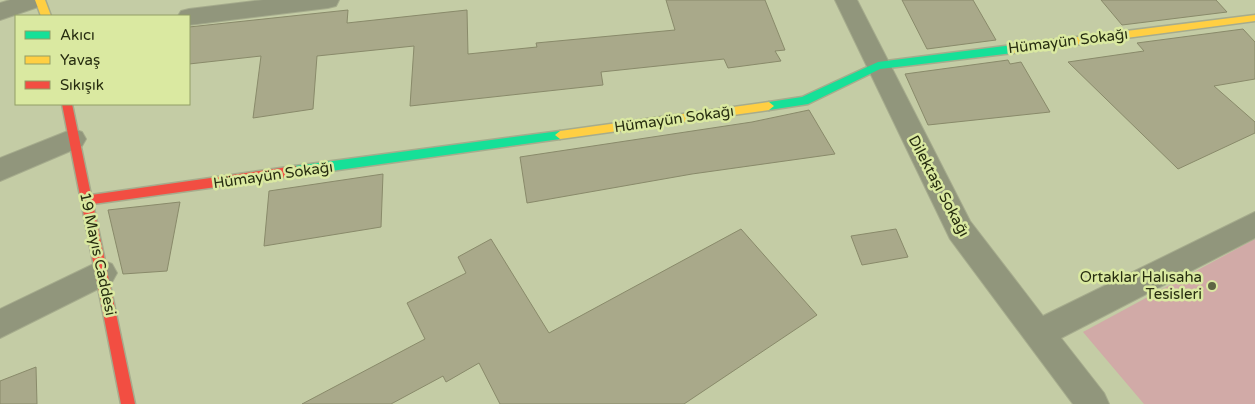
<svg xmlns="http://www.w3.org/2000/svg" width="1255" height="404" font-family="'Varela Round',sans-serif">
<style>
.green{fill:#d1aaa7}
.building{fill:#a9a98a;stroke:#898a6a}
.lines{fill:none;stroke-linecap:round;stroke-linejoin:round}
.street-casing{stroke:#a6ac8d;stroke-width:2}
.fast-casing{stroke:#a6ac8d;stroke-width:3}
.slow-casing{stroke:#a6ac8d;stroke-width:3}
.jam-casing{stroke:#a6ac8d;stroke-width:3}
.street{fill:#91967c;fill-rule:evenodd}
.fast{fill:#16e098;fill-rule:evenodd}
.slow{fill:#ffcf43;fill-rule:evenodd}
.jam{fill:#f24e42;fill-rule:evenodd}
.poi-dot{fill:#5e6544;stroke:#dae9a1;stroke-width:2}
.labels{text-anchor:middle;stroke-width:5;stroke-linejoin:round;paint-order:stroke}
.street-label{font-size:15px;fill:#272d10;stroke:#dae9a1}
.poi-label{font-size:15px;fill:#272d10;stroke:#dae9a1;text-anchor:end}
</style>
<rect width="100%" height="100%" fill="#c4cca5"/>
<path class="green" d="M1255,239V404H1144L1083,332Z"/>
<path class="building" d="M666,0H765L785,50L775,51L781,61L728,68L724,59L601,72L603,85L410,106L414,46L317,56L313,109L253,118L261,56L189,64V27L348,10L347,23L467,10L468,54L537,47L536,43L675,30Z
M902,0H973L996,40L927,49Z
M1101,0H1216L1227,12L1122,25Z
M1243,29L1255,42V79L1214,86L1255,122V133L1178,169L1068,62L1144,51L1137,43Z
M1008,60L1010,64L1021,62L1050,112L928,125L905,74Z
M809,110L835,154L692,174L527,203L520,157L752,122Z
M383,174L381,227L264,246L269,191Z
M180,202L167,271L123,274L108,210Z
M741,229L817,315L684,404H500L479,363L446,382L443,376L391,404H302L425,339L407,303L466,273L458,257L491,239L549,333Z
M896,229L908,257L862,265L851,236Z
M36,367L37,404H0V381Z"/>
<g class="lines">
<defs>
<path id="street" d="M10,0H44L41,6L0,20V3Z
M263,0H339L336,6L328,8L189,25V16H178L181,11L189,9Z
M835,0H857L970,221L1043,316L1255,212V238L1061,338L1104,393L1109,404H1073L950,239Z
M73,129L82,132L86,139L82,146L0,181V158Z
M102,260L112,264L117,273L112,282L0,338V309Z"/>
<path id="fast" d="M1013,45L1018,49L1013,53L880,69L808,104L769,110L764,106L769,102L802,97L878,62Z
M560,131L565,135L560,139L295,176L291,174L290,171L291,168L295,166Z"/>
<path id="slow" d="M35,0H45L51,16H41Z
M1255,15V21L1013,53L1008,49L1013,45Z
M769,102L774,106L769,110L560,139L555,135L560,131Z"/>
<path id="jam" d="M62,104H72L91,195L295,166L299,168L300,171L299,174L295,176L93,204L135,404H121Z"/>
</defs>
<use href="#street" class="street-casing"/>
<use href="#fast" class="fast-casing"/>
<use href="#slow" class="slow-casing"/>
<use href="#jam" class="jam-casing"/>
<use href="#street" class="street"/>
<use href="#fast" class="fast"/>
<use href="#slow" class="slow"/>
<use href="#jam" class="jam"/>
</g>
<circle class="poi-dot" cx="1212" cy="286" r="5"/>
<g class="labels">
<g class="street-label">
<text transform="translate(1068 41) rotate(-7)" y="5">Hümayün Sokağı</text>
<text transform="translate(674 119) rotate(-8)" y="5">Hümayün Sokağı</text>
<text transform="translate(273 175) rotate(-8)" y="5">Hümayün Sokağı</text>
<text transform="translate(939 186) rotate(62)" y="5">Dilektaşı Sokağı</text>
<text transform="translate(98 254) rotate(78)" y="5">19 Mayıs Caddesi</text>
</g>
<g class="poi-label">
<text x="1202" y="282">Ortaklar Halısaha<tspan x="1202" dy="17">Tesisleri</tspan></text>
</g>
</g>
<rect x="15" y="15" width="175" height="90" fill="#dae9a1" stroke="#929e67"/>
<rect x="25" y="31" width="25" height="8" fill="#16e098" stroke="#929e67"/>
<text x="60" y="40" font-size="15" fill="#272d10">Akıcı</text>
<rect x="25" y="56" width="25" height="8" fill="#ffcf43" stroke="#929e67"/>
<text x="60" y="65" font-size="15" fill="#272d10">Yavaş</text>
<rect x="25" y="81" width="25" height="8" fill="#f24e42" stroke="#929e67"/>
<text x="60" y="90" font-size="15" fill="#272d10">Sıkışık</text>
</svg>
